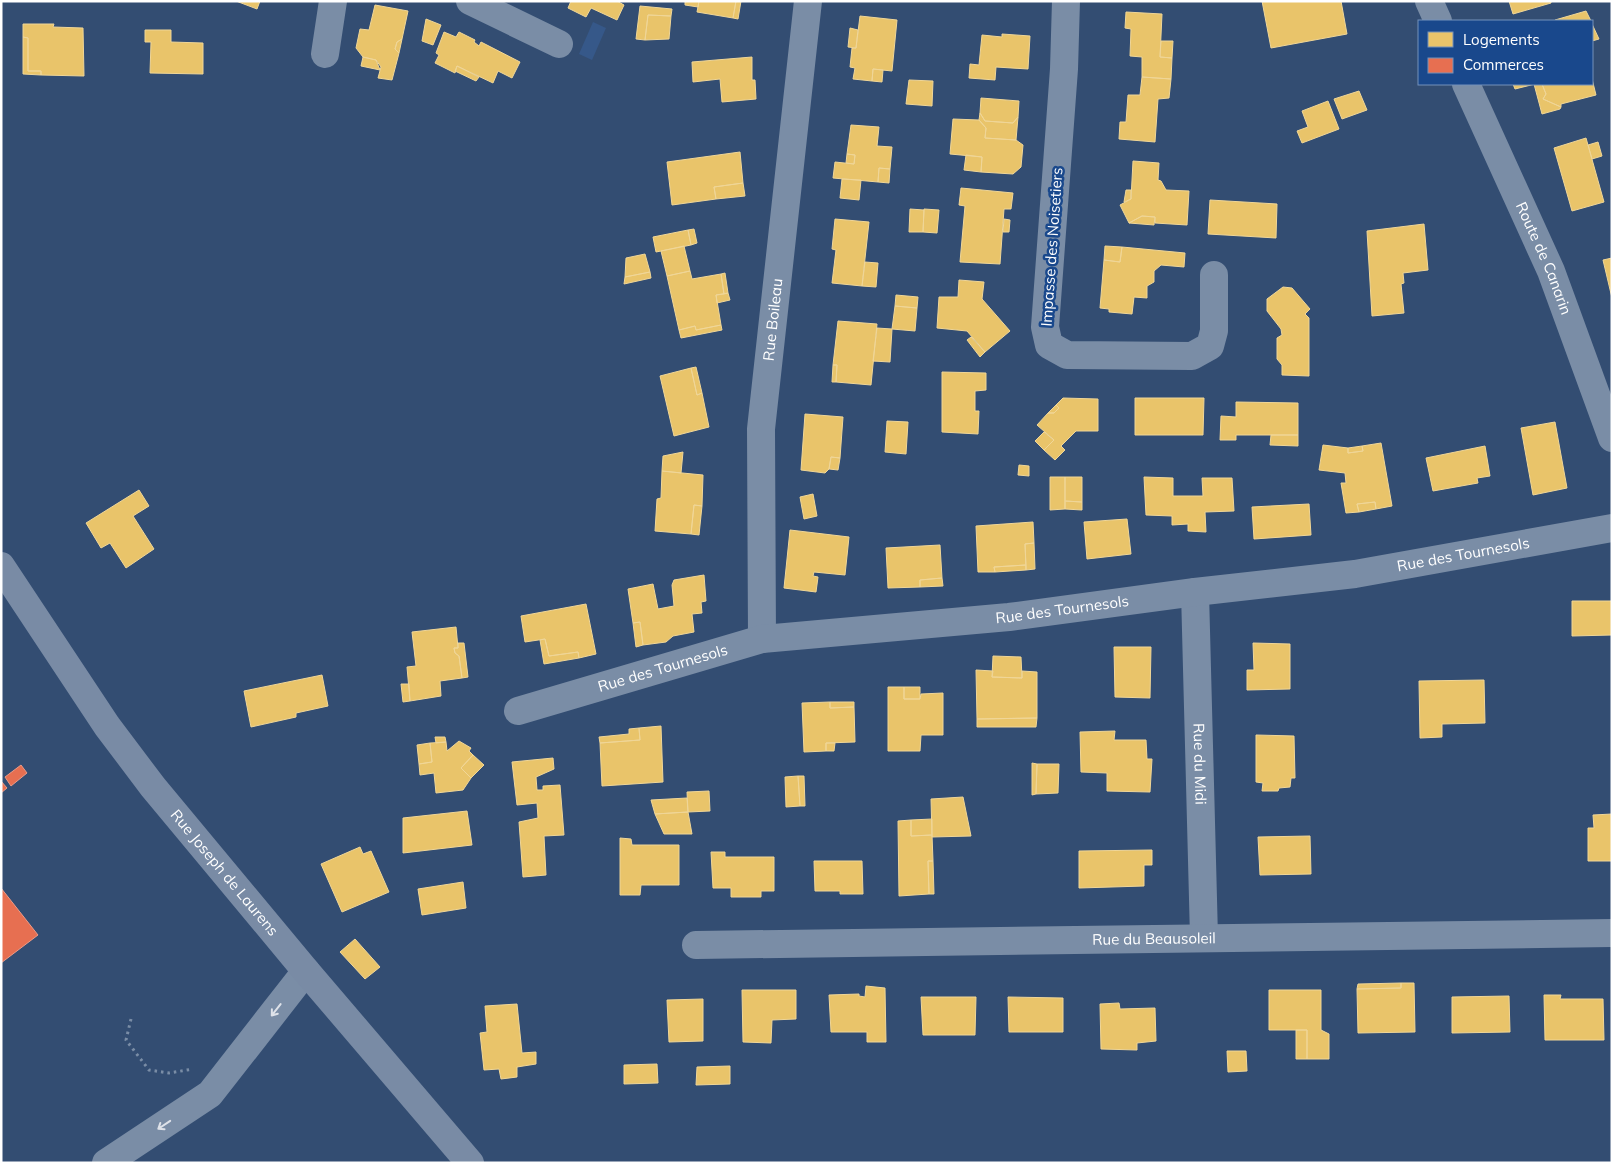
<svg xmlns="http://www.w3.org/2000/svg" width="1613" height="1164" font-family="Mulish,sans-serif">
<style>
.water{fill:#365889}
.homes{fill:#e9c46a;stroke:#f0d697}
.shops{fill:#e76f51;stroke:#ee9a85}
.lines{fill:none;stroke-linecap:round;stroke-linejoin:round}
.path{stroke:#7a8da6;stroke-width:3;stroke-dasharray:2.5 4;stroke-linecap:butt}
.minor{stroke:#7a8da6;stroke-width:28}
.major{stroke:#798ba5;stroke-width:28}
.oneway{stroke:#dee2e9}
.labels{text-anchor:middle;stroke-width:5;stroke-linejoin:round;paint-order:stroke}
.street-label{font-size:15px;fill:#fff;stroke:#19488c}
</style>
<rect width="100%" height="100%" fill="#334d72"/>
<path class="water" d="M593,22L606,28L592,60L579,54Z"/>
<path class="homes" d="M236,1H260L257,9Z
M571,1H617L624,5L617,20L591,8L586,17L568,8Z
M685,1H699L698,7L685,5Z
M699,1H736L733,18L697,12Z
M736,1H741L738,19L733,18Z
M1262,1H1341L1347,34L1271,48Z
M1509,1H1551V3L1513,14Z
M375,5L408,11L402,39L397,42L395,49L399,53L392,80L378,78L381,67L376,60L363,57L356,48L360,29L369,30Z
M640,6L672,9L671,16L648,15L645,40L636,39Z
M1586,11L1591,21H1556L1555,20Z
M1126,12L1162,14L1160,57L1172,58L1171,79L1142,77V57L1130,56L1131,29L1125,28Z
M648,15L671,16L669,39L645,40Z
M860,16L897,20L892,71L873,69L872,81L853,79L855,68L850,67L852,48H856Z
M426,19L441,25L433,45L422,41Z
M23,24H54L53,27L83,28L84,76L41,75V71H28V38L23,37Z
M1592,24L1599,39L1592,41Z
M850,28L858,30L856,48L848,47Z
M145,30H171V42L203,43V74L150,73L151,42H145Z
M444,32L456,37L459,32L475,40L474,42L479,46L481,42L520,62L512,78L498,71L493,83L457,66L455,73L435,63L439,55L436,53Z
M1002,34L1030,36L1028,69L996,67L995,80L969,78L970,64L979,65L982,35L1002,37Z
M23,37L28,38V71H41V75L23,74Z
M402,39L399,53L395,49L397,42Z
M1161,41H1173L1172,58L1160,57Z
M363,57L376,60L380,70L361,66Z
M752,57V80H755L756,99L722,102L720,79L693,82L692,62Z
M457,66L479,77L476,81L455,71Z
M873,69L883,70L882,82L872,81Z
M1142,77L1171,79L1169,98L1158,99L1155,142L1119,139L1120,122H1126L1128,95H1140Z
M1592,79L1596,95L1561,104V107L1543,99L1546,94L1542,84H1592Z
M909,80L933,81L932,106L906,104Z
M1513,84H1535L1515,89Z
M1534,84H1542L1546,94L1543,99L1561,107L1560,109L1542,114Z
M1359,91L1367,110L1342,119L1334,99Z
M981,98L1019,101L1018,117L1013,123L985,121L980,113Z
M1328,101L1339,129L1302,143L1297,131L1308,127L1302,111Z
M980,113L985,121L1013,123L1018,117L1016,140L985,138L986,128L979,120Z
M953,119L979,120L986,128L985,138L1016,140L1023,145L1021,167L1013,174L981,172L982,157L950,154Z
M851,125L879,127L877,146L892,147L890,169L879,168L878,182L833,178L835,162L854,164L855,155L847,154Z
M1586,138L1604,202L1572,211L1554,148Z
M1598,142L1602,156L1592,159L1588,145Z
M740,152L743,183L714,187L716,199L672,205L667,162Z
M847,154L855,155L854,164L846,163Z
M966,155L982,157L981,172L964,170Z
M1133,161L1159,163L1158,180L1161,181L1166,190L1189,191L1187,225L1155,223V217L1142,216L1129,223L1120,205L1131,199Z
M879,168L890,169L889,183L878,182Z
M842,179L861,180L859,200L840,198Z
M743,183L745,196L716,199L714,187Z
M961,188L1013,193L1011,209H1004L1000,264L960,262L965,206L959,205Z
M1126,190H1131V199L1124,202Z
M1210,200L1277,204L1276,238L1208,234Z
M910,209L924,210L923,232H909Z
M924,209L939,210L937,233L923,232Z
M1142,216L1155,217L1154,225L1129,223Z
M835,219L869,222L862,286L832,283L836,250L832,249Z
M1004,219L1010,220L1009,232H1003Z
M1424,224L1428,270L1403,273L1404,283L1401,284L1404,313L1372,316L1367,231Z
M694,229L697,243L691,245L688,230Z
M688,230L691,245L656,252L653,237Z
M684,246L690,271L667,276L661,251Z
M1105,246L1122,247L1120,262L1104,260Z
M1122,247L1185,253L1184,267L1161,265L1154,271V282L1147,286V298L1134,297L1132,314L1109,312V309L1100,308L1104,260L1120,262Z
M645,254L650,272L625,277L626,258Z
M1612,258V298L1603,260Z
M865,262L878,263L876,287L862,286Z
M690,271L692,279L721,274L724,294L716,295L721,325L696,330L695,326L679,330L667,276Z
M650,272L651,278L624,284L625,277Z
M725,273L728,293L724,294L721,274Z
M959,280L984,282L982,299L1010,331L985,352L967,331L937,328L939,297H958Z
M1283,287L1292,288L1310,309L1305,314L1309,318V376L1282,375V365L1277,359V338L1282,335L1281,329L1267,311V299Z
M728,293L730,300L717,303L716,295Z
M896,295L918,297L917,308L895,306Z
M895,306L917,308L915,331L892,329Z
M838,321L877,324L871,385L836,382L837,365H833Z
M721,325L722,330L681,338L679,330L695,326L696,330Z
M877,328L892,329L890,362L873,361Z
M971,337L985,352L980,357L967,340Z
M833,365H837L836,382H832Z
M696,367L702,393L697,395L691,368Z
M691,368L697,395L702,393L709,427L674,436L660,376Z
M942,372L986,373V390L975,391V411H979L978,434L942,432Z
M1063,398L1098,399V431H1076L1061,446L1065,450L1055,460L1044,450L1054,440L1037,425L1048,413H1054L1059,408L1056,405Z
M1135,398H1204L1203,435H1135Z
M1236,402L1298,403V435H1236V440H1220L1221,416L1236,417Z
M1056,405L1059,408L1054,413H1048Z
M805,414L843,417L840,458L831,457L829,469L825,473L801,470Z
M887,421L908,422L906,454L885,452Z
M1555,422L1567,488L1533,495L1521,428Z
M1044,432L1054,440L1044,450L1035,441Z
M1271,435H1298V446L1270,445Z
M1381,443L1392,506L1376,509L1375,502L1357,504L1359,512L1346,513L1341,483H1346L1345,473L1319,470L1323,445L1348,448V453L1363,451L1362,446Z
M1362,446L1363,451L1348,453V448Z
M1485,446L1490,476L1477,478L1478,483L1433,491L1426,458Z
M683,452L681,473L662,471L663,456Z
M831,457L840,458L838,470L829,469Z
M1019,465L1029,466V476L1018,475Z
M662,471L703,475L702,506L694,505L691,534L655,531L657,499L661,498Z
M1050,477H1065V509L1050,510Z
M1065,477H1082V502L1065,501Z
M1144,477L1173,478V496H1203L1202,478H1232L1234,511L1205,512L1206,532L1188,531V524L1172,525V516L1146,515Z
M139,490L149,506L133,516L154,549L126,568L110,543L101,548L86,523Z
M813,494L817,516L804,519L800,497Z
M1065,501L1082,502V510L1065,509Z
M1375,502L1376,509L1359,512L1357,504Z
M1309,504L1311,535L1254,539L1252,507Z
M694,505L702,506L699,535L691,534Z
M1127,519L1131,554L1087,559L1084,522Z
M1033,522L1034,543L1025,544L1026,565L994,567L995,572H978L976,526Z
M790,530L849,537L845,575L814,572L813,576L818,577L816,592L784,588Z
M1034,543L1035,569L1026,570L1025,544Z
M940,545L942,578L920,580V587L888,588L886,548Z
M1026,565V570L995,572L994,567Z
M704,575L706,601L701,602L702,613L692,614L694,632L673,636L666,642L643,645L640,622L633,623L628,589L653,584L658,609L674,606L672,585L674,580Z
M942,578L943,586L920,587V580Z
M1572,601H1612V635L1572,636Z
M586,604L596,654L579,658L578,652L549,656L545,639L525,642L521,616Z
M640,622L643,645L636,647L633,623Z
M456,627L458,648H454L455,653L459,656L462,678L440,681L441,696L410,701L407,667L416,666L412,632Z
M545,639L549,656L578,652L579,658L544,664L540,640Z
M458,643H464L468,677L462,678L459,656L455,653L454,648H458Z
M1253,643L1290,644V689L1247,690V670H1254Z
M1114,647H1151L1150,698L1115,697Z
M993,656L1021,657L1022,678L992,677Z
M976,670L993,671L992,677L1022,678V671L1037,672V718L977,719Z
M322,675L328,706L296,713V717L251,727L244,691Z
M1484,680L1485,723L1442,724V737L1420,738L1419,681Z
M401,684H409L410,701L403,702Z
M888,687H904V699H920L921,694L943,693V735H921L920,751H888Z
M904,687H920V699H904Z
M830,702H854V707L830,708Z
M830,702V708L854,707L855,742L826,743V751L804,752L802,703Z
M1037,718L1036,727H977V719Z
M661,726L663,782L602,786L600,743L640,740L639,728Z
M639,728L640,740L600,743L599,737L629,734V729Z
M1115,731L1114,740H1146L1147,759H1152L1150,792L1107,791V773L1081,772L1080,732Z
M1256,735L1294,736L1295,778H1291L1290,787L1279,788L1278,791H1262L1263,783L1256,782Z
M435,737H445L446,742L436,743Z
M459,741L471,748L469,751L473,755L461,768L471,778L463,790L436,793L434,773L420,775L419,764L432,762L430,743L446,742L447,751Z
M430,743L432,762L419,764L417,745Z
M826,743H835L834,751H826Z
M473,755L484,765L471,778L461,768Z
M553,758L554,769L536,777L537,790H543V786L560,785L564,835L544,836L546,875L523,877L519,822L538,818L537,803L517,805L512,762Z
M1032,763L1037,764L1036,794L1032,795Z
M1037,764H1059L1058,793L1036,794Z
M798,776H804L805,806H800Z
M798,776L800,806L786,807L785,777Z
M709,791L710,811L688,812L687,792Z
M963,797L971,836L932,837L931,799Z
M687,798L688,812L655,814L651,800Z
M467,811L472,845L403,853V818Z
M688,812L692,834H664L655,814Z
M1612,814V861H1588V828H1594L1593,815Z
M932,819V835L911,836V820Z
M911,820V836L932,835L933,861H928L929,894L899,896L898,821Z
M1310,836L1311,874L1260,875L1258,837Z
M620,838L631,839L632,845H679V885H641L640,895H620Z
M360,847L363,854L371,851L389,892L342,912L321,864Z
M1152,850V865H1144V886L1079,888V851Z
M711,852H725V857H774V891H761V897H731V888H713Z
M814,861H862L863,894H840V891H815Z
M928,861H933L934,894H929Z
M463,882L466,908L422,915L418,889Z
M355,939L380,967L365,979L340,952Z
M1401,983V988L1357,989L1358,984Z
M1401,983H1414L1415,1032L1358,1033L1357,989L1401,988Z
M866,986L885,988L886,1042H867V1032H831L829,995L859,994V996L865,997Z
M742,990H796V1019L772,1020L771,1043L743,1042Z
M1269,990H1321V1030L1329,1034V1059H1307V1030H1269Z
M1544,995H1561L1560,999H1603L1604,1040H1545Z
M1509,996L1510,1032L1452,1033V997Z
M921,997H976L975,1035H923Z
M1008,997L1063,998V1032H1009Z
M703,999V1041L669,1042L667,1000Z
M1119,1003L1120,1009L1155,1008L1156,1041L1137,1043V1050L1101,1049L1100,1004Z
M517,1004L522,1053L536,1052V1064L517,1067V1077L501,1079L499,1069L484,1070L480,1033L487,1032L485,1006Z
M1296,1030H1307V1059H1296Z
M1227,1051H1246L1247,1071L1228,1072Z
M657,1064L658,1083L624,1084V1065Z
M730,1066V1084L696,1085L697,1067Z"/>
<path class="shops" d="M21,765L27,773L11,786L5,777Z
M1,781L7,788L1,793Z
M1,888L38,935L1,963Z"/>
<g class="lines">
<path class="path" d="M131,1019L126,1040L149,1070L169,1073L193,1069"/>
<g class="minor">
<path d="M470,1L559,44"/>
<path d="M1066,1L1064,69L1045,327L1049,345L1067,355L1192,356L1210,346L1214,331V275"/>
<path d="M1429,1L1438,21"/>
<path d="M325,54L333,1"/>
<path id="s1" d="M1466,84L1551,271L1612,438"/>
<path id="s2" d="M1195,592L1204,937"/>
<path id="s3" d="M762,639L761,429L808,1"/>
<path id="s4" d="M518,711L762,639L1009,617L1195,592L1355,574L1612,528"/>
<path id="s5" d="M696,945L1612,933"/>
<path d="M106,1163L210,1094L306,971"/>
</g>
<path class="major" id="s6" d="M1,566L107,726L153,787L306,971L470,1163"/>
</g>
<defs><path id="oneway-shaft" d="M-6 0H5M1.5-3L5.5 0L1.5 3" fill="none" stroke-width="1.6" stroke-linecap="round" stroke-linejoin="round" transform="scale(1.25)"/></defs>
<g class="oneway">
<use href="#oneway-shaft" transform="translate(276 1010) rotate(128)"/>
<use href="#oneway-shaft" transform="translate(164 1125) rotate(146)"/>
</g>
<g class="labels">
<g class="street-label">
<text transform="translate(1052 247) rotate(-86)" y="5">Impasse des Noisetiers</text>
<text dy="5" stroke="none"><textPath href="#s1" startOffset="191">Route de Canarin</textPath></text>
<text dy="5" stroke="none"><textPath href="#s3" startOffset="320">Rue Boileau</textPath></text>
<text dy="5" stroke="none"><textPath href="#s4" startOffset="961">Rue des Tournesols</textPath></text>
<text dy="5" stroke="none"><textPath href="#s4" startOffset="556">Rue des Tournesols</textPath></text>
<text dy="5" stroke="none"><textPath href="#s4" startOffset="151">Rue des Tournesols</textPath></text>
<text dy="5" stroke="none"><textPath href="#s2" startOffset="172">Rue du Midi</textPath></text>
<text dy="5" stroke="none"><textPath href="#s6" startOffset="380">Rue Joseph de Laurens</textPath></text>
<text dy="5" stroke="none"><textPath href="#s5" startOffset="458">Rue du Beausoleil</textPath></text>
</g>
</g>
<rect width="1613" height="1164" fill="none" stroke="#ffffff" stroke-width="5"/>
<rect x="1418" y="20" width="175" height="65" fill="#19488c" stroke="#7591ba"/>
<rect x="1428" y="32" width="25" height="15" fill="#e9c46a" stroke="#7591ba"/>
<text x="1463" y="45" font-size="15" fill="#ffffff">Logements</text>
<rect x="1428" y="58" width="25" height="15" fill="#e76f51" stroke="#7591ba"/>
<text x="1463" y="70" font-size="15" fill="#ffffff">Commerces</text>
</svg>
